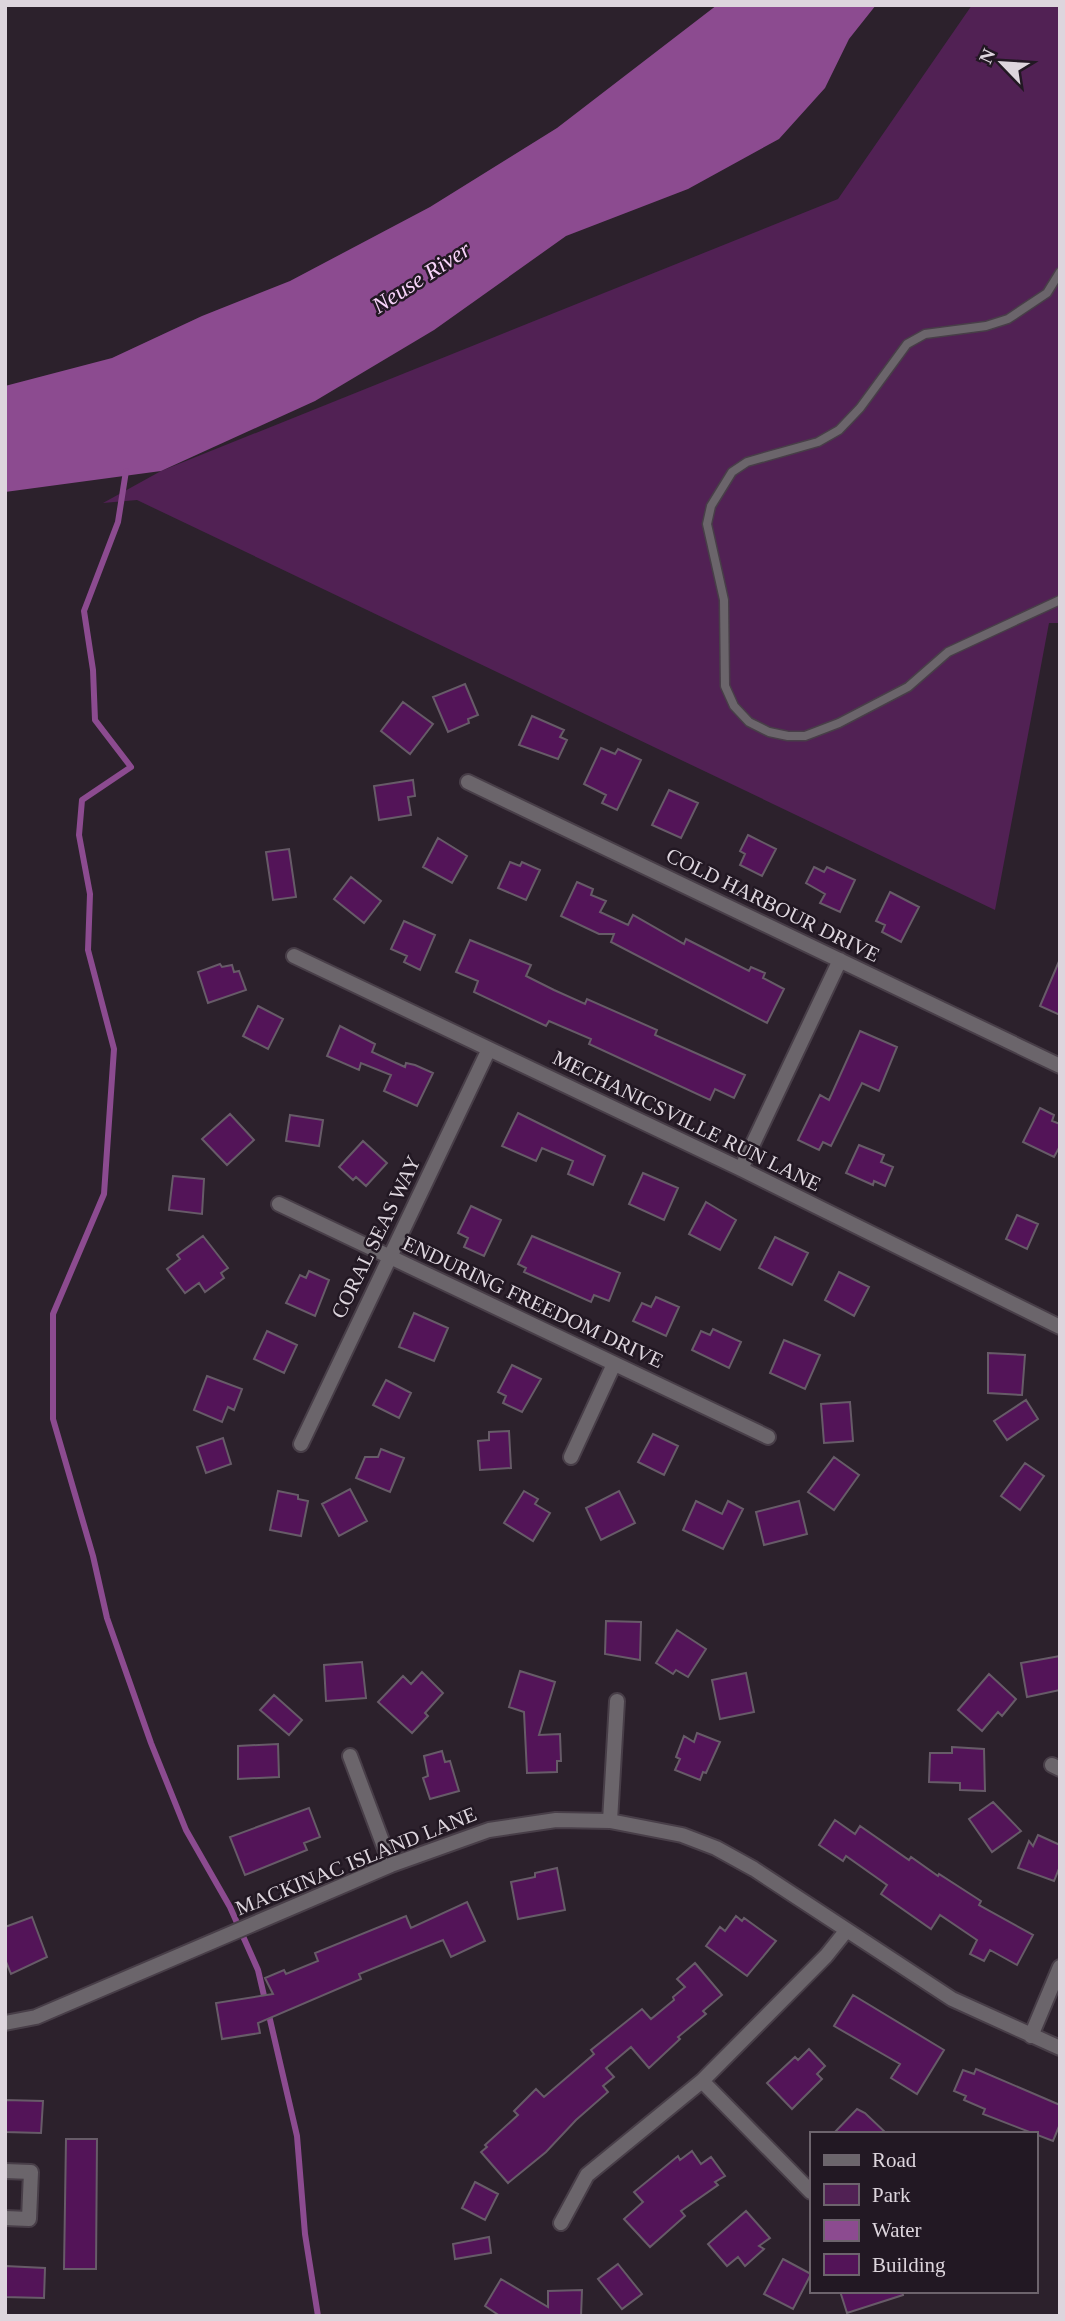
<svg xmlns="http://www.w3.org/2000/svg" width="1065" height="2321" font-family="Georgia,serif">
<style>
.green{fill:#512154}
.water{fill:#8c4b90}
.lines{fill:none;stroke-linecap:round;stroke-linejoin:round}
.stream{stroke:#8c4b90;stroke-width:6}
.building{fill:#531458;stroke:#675b68;stroke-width:2}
.service-casing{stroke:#483e48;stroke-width:11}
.minor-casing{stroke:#483e48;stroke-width:18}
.service{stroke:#6b656b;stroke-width:8}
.minor{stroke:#6b656b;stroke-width:14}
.labels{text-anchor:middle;stroke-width:5;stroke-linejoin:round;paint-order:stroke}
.street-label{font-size:21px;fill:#ddd5dd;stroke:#221823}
.water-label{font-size:23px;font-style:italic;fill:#f8d4fa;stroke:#221823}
</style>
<rect width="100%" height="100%" fill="#2c212c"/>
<path class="green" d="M972,5H1060V623H1049L995,910L137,500L103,503L161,471L838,199Z"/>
<path class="water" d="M717,5H876L849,39L825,88L779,139L688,189L566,236L434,330L315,401L161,471L5,492V386L112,358L202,316L290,281L430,207L557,128Z"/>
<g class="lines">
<path class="stream" d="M126,471L118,522L84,611L93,670L95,720L131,767L82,800L79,835L90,894L88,950L114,1049L104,1194L53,1314V1419L93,1556L107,1618L151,1743L186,1830L230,1907L258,1970L265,2000
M268,2011L297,2136L305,2234L318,2316"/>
</g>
<path class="building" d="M465,684L478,715L468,719L469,723L448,732L433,697Z
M403,702L433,724L410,754L381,731Z
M532,716L564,730L560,737L567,740L558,759L519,745Z
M601,748L615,754L618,749L641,760L617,810L602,803L606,795L584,784Z
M413,780L415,796L408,797L411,815L379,820L374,786Z
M669,790L698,803L681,838L652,825Z
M748,835L776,849L762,876L740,865L745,854L740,851Z
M438,838L467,856L452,883L423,867Z
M289,849L296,897L273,900L266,852Z
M510,862L520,866L522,862L540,870L526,900L498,888Z
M814,867L824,872L827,867L855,880L840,912L820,903L825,894L806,883Z
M351,877L381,901L364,923L334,899Z
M577,882L593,889L591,895L606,901L600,912L628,925L633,915L684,944L686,939L749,971L751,967L765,973L763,978L784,989L767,1023L611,942L614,934H599L561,916Z
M890,892L919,907L901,942L882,932L885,925L876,921Z
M404,921L435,935L420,970L404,962L407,956L391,949Z
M470,940L531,965L526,976L554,990L585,1004L587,999L657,1030L655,1035L745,1075L734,1098L715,1089L710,1100L589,1044L591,1039L549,1021L546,1026L474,992L478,981L456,972Z
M1060,959V1015L1040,1006Z
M220,964L222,967L232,965L234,972L239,971L246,990L208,1003L198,972Z
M258,1006L283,1019L268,1049L243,1036Z
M340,1026L375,1044L372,1052L405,1067L406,1063L415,1065L433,1073L417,1106L384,1091L391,1075L361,1063L359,1070L327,1056Z
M860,1031L897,1047L879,1091L862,1083L831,1146L823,1142L819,1150L798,1140L820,1095L829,1100Z
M1040,1108L1054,1115L1052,1121L1060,1124V1146L1054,1157L1023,1142Z
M518,1113L605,1156L593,1185L568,1174L573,1161L542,1148L536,1161L502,1146Z
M230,1114L254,1140L227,1165L202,1139Z
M290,1115L323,1120L319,1146L286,1141Z
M363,1141L387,1163L366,1186L356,1177L353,1180L339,1167Z
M859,1145L884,1155L881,1162L893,1167L885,1186L874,1181L873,1185L846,1173Z
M643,1173L678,1188L664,1220L629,1204Z
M173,1176L204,1179L202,1214L169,1210Z
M706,1202L736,1220L720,1250L689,1234Z
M471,1206L501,1220L484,1256L464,1247L468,1238L458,1233Z
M1017,1215L1038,1224L1027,1249L1006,1239Z
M203,1236L228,1268L221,1273L224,1278L205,1292L199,1283L185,1293L167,1269L180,1259L177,1255Z
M532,1236L620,1273L609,1301L594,1295L591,1302L524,1272L526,1268L518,1264Z
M775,1237L808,1253L792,1285L759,1268Z
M309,1271L329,1280L315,1316L286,1303L300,1275L306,1278Z
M839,1272L869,1287L854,1316L825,1300Z
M656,1297L679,1307L666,1336L633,1321L642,1303L651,1307Z
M414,1313L448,1328L434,1361L399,1347Z
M713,1329L741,1342L729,1368L692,1350L701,1331L710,1335Z
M267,1331L297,1345L284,1373L254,1359Z
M784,1340L820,1355L805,1389L770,1373Z
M988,1353L1025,1355L1022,1395L988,1393Z
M512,1365L541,1379L522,1412L503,1403L506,1396L498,1392Z
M207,1376L242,1389L234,1410L228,1407L222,1422L194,1410Z
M386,1380L411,1393L399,1418L373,1405Z
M1026,1400L1038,1419L1007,1440L994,1421Z
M850,1402L853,1441L824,1443L821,1404Z
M509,1431L511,1468L480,1470L478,1441L489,1440V1432Z
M653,1434L678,1446L664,1475L638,1462Z
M223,1438L231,1464L206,1473L197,1447Z
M381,1449L404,1458L390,1492L356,1478L365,1457H378Z
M834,1457L859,1475L834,1510L808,1492Z
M1025,1463L1044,1476L1020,1510L1001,1496Z
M350,1489L367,1521L339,1536L322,1504Z
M278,1491L298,1495V1499L308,1501L301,1536L270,1530Z
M524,1491L538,1499L535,1504L550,1513L533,1541L504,1523Z
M619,1491L635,1523L601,1540L586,1508Z
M696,1501L722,1514L728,1501L743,1509L723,1549L683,1530Z
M799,1501L807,1534L764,1545L756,1512Z
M606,1621L641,1622L640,1660L605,1654Z
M677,1630L706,1649L688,1677L676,1670L673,1674L656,1663Z
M1060,1656V1690L1027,1697L1021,1663Z
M362,1662L366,1698L326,1701L324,1665Z
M520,1671L555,1682L539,1735L560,1734L561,1761H557V1772L527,1773L524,1712L509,1707Z
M422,1672L443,1693L425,1713L428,1716L412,1733L378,1702L403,1676L411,1684Z
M746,1673L754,1712L720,1719L712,1680Z
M989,1674L1016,1699L1002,1716L998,1712L982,1731L958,1710Z
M274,1695L302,1720L289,1735L260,1710Z
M697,1733L720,1742L706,1773L703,1772L700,1780L675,1770L680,1759L676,1757L684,1736L694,1742Z
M278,1744L279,1777L238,1779V1746Z
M952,1747L984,1749L985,1791L960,1790V1783L929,1782L930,1753H952Z
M442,1751L445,1762L450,1761L459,1791L430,1799L423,1778L428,1776L424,1756Z
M993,1802L1021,1831L992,1852L969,1819Z
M309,1808L320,1837L304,1843L307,1850L245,1875L230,1837Z
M835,1820L855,1834L860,1826L909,1860L911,1857L938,1876L939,1874L981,1901L979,1905L1033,1935L1017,1965L990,1950L984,1961L970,1954L977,1940L940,1915L931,1929L881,1894L887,1885L846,1856L843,1861L819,1845Z
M1038,1835L1060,1845V1866L1054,1881L1018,1868L1029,1841L1033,1846Z
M557,1868L565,1910L518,1919L511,1882L535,1877V1873Z
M467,1902L485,1941L451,1957L443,1940L359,1974L361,1979L258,2023L260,2033L222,2039L216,2003L273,1994L265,1978L284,1970L286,1974L318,1961L315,1953L406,1916L411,1928Z
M736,1916L742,1921L744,1918L776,1941L747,1976L706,1946L720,1927L725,1931Z
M32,1917L47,1957L11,1974L5,1959V1927Z
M695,1963L722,1995L703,2011L706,2014L678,2037L680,2039L649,2068L631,2047L606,2068L614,2077L603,2086L608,2092L576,2120L546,2152L508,2183L481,2152L487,2147L485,2145L518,2115L514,2111L536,2089L544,2097L594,2054L591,2050L642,2009L651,2019L674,2000L673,1997L685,1987L677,1979Z
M853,1995L944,2050L917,2094L891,2078L900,2064L834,2026Z
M809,2049L825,2066L817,2074L822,2079L792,2109L767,2083L795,2057L798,2060Z
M976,2069L1060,2105V2124L1053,2141L983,2114L985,2109L964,2100L966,2096L954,2091L963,2070L974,2074Z
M5,2100L43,2101L41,2133L5,2132Z
M857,2109L865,2113L887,2134H833Z
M66,2139H97L96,2269H64Z
M692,2151L701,2164L711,2157L725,2176L715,2182L718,2185L681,2211L685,2216L650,2247L624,2219L643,2202L634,2192L678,2156L680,2160Z
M475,2182L498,2194L485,2220L462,2208Z
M746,2211L770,2238L759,2246L764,2249L745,2266L738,2257L727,2266L708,2244Z
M489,2237L491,2253L455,2259L453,2244Z
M783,2259L811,2274L793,2309L764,2294Z
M618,2264L642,2294L622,2309L598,2279Z
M5,2266L45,2268L44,2298L5,2297Z
M501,2279L548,2307V2291L582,2290L581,2316H500L485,2306Z
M840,2291H902L903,2295L847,2313Z"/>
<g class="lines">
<defs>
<path id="service" d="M1060,272L1047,293L1008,319L986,326L925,334L907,344L860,408L839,430L818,442L747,462L732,472L711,506L707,524L724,600L725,686L734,706L749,722L769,732L788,736H805L839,723L908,687L948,652L1060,600"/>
<path id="minor" d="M468,782L1060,1066
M294,956L741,1169L1060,1327
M741,1169L840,960
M279,1204L768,1437
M301,1444L489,1049
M571,1457L614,1364
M350,1756L391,1865
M1052,1765L1060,1769
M610,1821L617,1701
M5,2023L36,2017L391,1865L489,1830L556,1820L610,1821L682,1835L716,1848L754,1869L952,1999L1060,2048
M1031,2036L1060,1967
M702,2081L811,2192
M5,2171L31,2172L29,2219L5,2218
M561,2223L587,2175L702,2081L826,1956L846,1931"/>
</defs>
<use href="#service" class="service-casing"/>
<use href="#minor" class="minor-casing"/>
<use href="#service" class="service"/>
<use href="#minor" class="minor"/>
</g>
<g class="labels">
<g class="street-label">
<text transform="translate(773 905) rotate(26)" y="7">COLD HARBOUR DRIVE</text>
<text transform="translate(687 1121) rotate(26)" y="7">MECHANICSVILLE RUN LANE</text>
<text transform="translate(376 1237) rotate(-64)" y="7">CORAL SEAS WAY</text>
<text transform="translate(533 1302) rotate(25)" y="7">ENDURING FREEDOM DRIVE</text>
<text transform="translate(356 1861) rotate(-22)" y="7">MACKINAC ISLAND LANE</text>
</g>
<g class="water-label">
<text transform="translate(421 277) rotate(-33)" y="8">Neuse River</text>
</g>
</g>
<rect width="1065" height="2321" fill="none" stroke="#ddd5dd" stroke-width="14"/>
<rect x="810" y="2132" width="228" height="161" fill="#221823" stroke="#6d646d" stroke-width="2"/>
<rect x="824" y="2155" width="35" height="10" fill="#6b656b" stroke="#6d646d" stroke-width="2"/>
<text x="872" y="2167" font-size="21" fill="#ddd5dd">Road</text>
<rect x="824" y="2184" width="35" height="21" fill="#512154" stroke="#6d646d" stroke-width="2"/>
<text x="872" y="2202" font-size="21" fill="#ddd5dd">Park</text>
<rect x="824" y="2220" width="35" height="21" fill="#8c4b90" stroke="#6d646d" stroke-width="2"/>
<text x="872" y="2237" font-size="21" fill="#ddd5dd">Water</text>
<rect x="824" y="2254" width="35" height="21" fill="#531458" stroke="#6d646d" stroke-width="2"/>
<text x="872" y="2272" font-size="21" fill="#ddd5dd">Building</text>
<g transform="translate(1002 63) rotate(295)" stroke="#221823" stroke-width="5" paint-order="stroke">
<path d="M0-5L12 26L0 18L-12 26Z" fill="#ddd5dd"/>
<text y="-10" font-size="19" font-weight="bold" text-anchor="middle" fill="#ddd5dd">N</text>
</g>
</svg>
